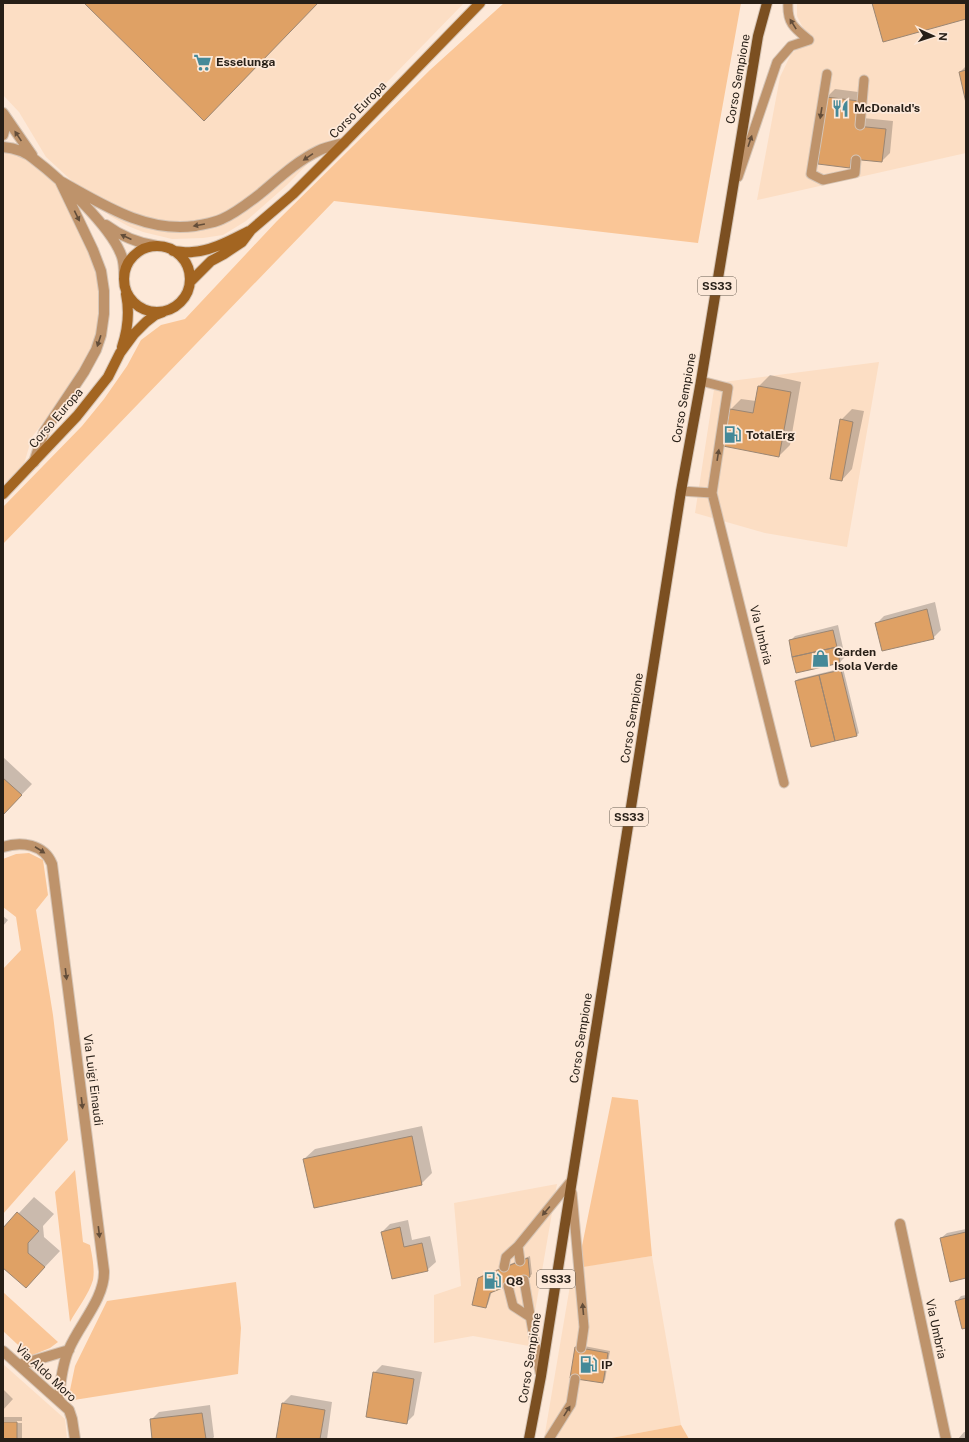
<svg xmlns="http://www.w3.org/2000/svg" width="969" height="1442" font-family="'Public Sans',sans-serif">
<style>
.built{fill:#fcdec4}
.green{fill:#fac697}
.shadow{fill:#0003}
.building{fill:#dfa165;stroke:#9b8673}
.lines{fill:none;stroke-linecap:round;stroke-linejoin:round}
.lane-casing{stroke:#d6c5b6;stroke-width:11}
.street-casing{stroke:#d6c5b6;stroke-width:12}
.secondary-casing{stroke:#d6c5b6;stroke-width:12}
.primary-casing{stroke:#d6c5b6;stroke-width:12}
.lane{stroke:#be936b;stroke-width:9}
.street{stroke:#be936b;stroke-width:10}
.secondary{stroke:#a36521;stroke-width:10}
.primary{stroke:#7b4f21;stroke-width:10}
.oneway{fill:#634d39}
.labels{text-anchor:middle;stroke-width:3.5;stroke-linejoin:round;paint-order:stroke}
.shield{fill:#fde9d9;stroke:#675c51;stroke-width:1}
.shield-label{font-size:11px;font-weight:bold;fill:#271f17}
.poi-label{font-size:12px;font-weight:bold;fill:#271f17;stroke:#fde9d9;text-anchor:start}
.street-label{font-size:12px;fill:#271f17;stroke:#fde9d9}
</style>
<rect width="100%" height="100%" fill="#fde9d9"/>
<path class="built" d="M3,3H464L287,185L246,221L223,235L203,238L172,239L143,232L128,226L110,216L46,157L19,112L3,95Z
M797,3H966V153L757,200L780,77L791,54L809,40L797,16Z
M3,149L22,153L59,183L92,250L101,291L99,334L89,359L73,383L32,437L24,464L3,485Z
M879,362L847,547L765,533L695,513L715,383Z
M557,1184L529,1346L473,1336L434,1343V1295L461,1286L454,1203Z
M652,1256L681,1425L606,1439H544L573,1268Z
M3,1364L65,1419L67,1439H3Z"/>
<path class="green" d="M504,3H741L698,243L334,201L3,544V507L82,426L104,399L127,366L141,340L161,325L185,319L277,221L430,70Z
M29,853L43,860L48,895L36,910L53,1015L68,1140L3,1214V969L21,950L16,917L3,907V859L16,854Z
M612,1097L638,1100L652,1256L583,1267L581,1251Z
M75,1170L83,1242L90,1245C92,1255 95,1269 93,1280C89,1294 77,1309 70,1322L55,1192Z
M236,1282L241,1328L238,1374L74,1400L69,1395L75,1366L107,1301Z
M3,1292L58,1342L50,1348L30,1356L3,1331Z
M681,1425L689,1439H606Z"/>
<path class="shadow" d="M966,66V98L960,72Z
M835,89L866,93L863,118L893,121L890,153L882,161L858,159L850,167L827,97Z
M770,375L801,382L790,445L779,456L730,410L741,399L756,401L759,386Z
M852,409L864,411L852,469L842,480L841,420Z
M935,602L941,630L933,638L876,624L884,616Z
M838,625L845,657L840,662L797,672L790,641L795,636Z
M843,668L859,733L857,735L812,746L796,681L798,679Z
M3,757L32,784L3,814Z
M3,916L8,920L3,926Z
M422,1126L432,1173L421,1184L304,1159L315,1149Z
M34,1197L54,1214L43,1226L44,1237L60,1251L26,1287L3,1267V1230Z
M408,1220L412,1240L430,1236L436,1262L427,1270L382,1232L390,1224Z
M966,1229V1277L941,1238L947,1233Z
M530,1256L532,1274L530,1276L492,1291L488,1304L486,1307L479,1278L481,1276Z
M966,1295V1327L956,1302L961,1296Z
M579,1345L610,1351L605,1380L602,1382L576,1348Z
M382,1365L422,1372L414,1415L406,1423L374,1373Z
M3,1389L13,1399L3,1410Z
M291,1395L332,1402L327,1439H277L283,1403Z
M210,1405L214,1437L212,1439H153L151,1420L159,1412Z
M3,1417H22V1421H3Z
M3,1423H22V1438L21,1439H3Z
M964,1432H966V1439H958Z"/>
<path class="building" d="M84,3H318L204,121Z
M872,3H966V19L883,42Z
M966,70V103L959,72Z
M826,97L859,101L856,126L886,129L882,162L851,159L850,168L818,164Z
M758,386L791,392L779,457L723,446L730,409L753,413Z
M840,419L853,422L842,481L830,479Z
M927,609L934,639L882,651L875,623Z
M833,630L837,647L792,657L789,640Z
M837,647L840,663L796,673L792,657Z
M841,670L857,736L835,741L819,675Z
M819,675L835,741L811,747L795,681Z
M3,778L22,795L3,815Z
M412,1136L422,1185L314,1208L303,1159Z
M17,1212L39,1231L28,1243V1253L45,1267L26,1288L3,1268V1228Z
M400,1227L404,1247L422,1243L428,1271L392,1279L381,1232Z
M966,1232V1278L950,1282L940,1238Z
M528,1258L530,1277L490,1293L486,1308L472,1305L478,1278Z
M966,1298V1328L962,1329L955,1301Z
M575,1347L608,1353L603,1383L570,1378Z
M373,1372L414,1379L407,1424L366,1417Z
M282,1403L325,1410L320,1439H276Z
M202,1413L206,1439H152L150,1419Z
M3,1422H17V1439H3Z"/>
<g class="lines">
<defs>
<path id="lane" d="M788,3C787,23 794,28 809,40
M827,74L811,174L823,180L855,173L856,160
M860,125L864,80
M738,177L777,62L791,46L809,40
M701,381L728,388L712,493L784,783
M681,491L712,493
M572,1193L584,1327L581,1348
M520,1261L518,1246L571,1181
M504,1267L506,1257L518,1246
M524,1280L540,1373
M508,1286L513,1306L530,1317
M549,1439L571,1404L575,1379"/>
<path id="street" d="M3,113L32,155
M3,135L6,124L4,115
M3,147C14,148 26,152 34,159C59,178 112,227 122,257C124,263 124,269 124,275
M60,181C102,204 145,233 195,226C204,224 214,223 222,219C236,213 248,203 260,194C278,179 297,161 318,151C326,147 336,145 344,143
M106,225C122,237 138,243 157,246
M34,462L44,432L84,372L96,350L101,335L104,314V291L101,271L93,250L60,181
M3,847C21,841 44,844 52,864L104,1271C105,1298 79,1325 69,1349C62,1365 60,1384 59,1401
M900,1224L946,1439
M3,1351L69,1410L72,1419L75,1439
M19,1365L69,1350"/>
<path id="secondary" d="M124 279a33 33 0 1 1 66 0a33 33 0 1 1-66 0Z
M173,251C179,251 186,253 192,252C212,251 231,240 249,231
M190,282L211,261L224,254L242,242L251,230L293,194L344,143L480,3
M122,347C128,329 130,313 126,294
M3,494L77,416L108,377L120,353L134,334L146,322L155,315L163,312"/>
<path id="primary" d="M529,1439L541,1376L681,491L701,381L758,36L767,3"/>
</defs>
<use href="#lane" class="lane-casing"/>
<use href="#street" class="street-casing"/>
<use href="#secondary" class="secondary-casing"/>
<use href="#primary" class="primary-casing"/>
<use href="#lane" class="lane"/>
<use href="#street" class="street"/>
<use href="#secondary" class="secondary"/>
<use href="#primary" class="primary"/>
</g>
<defs><path id="oneway-solid" d="M-6-.8H1V-3.2L6.5 0L1 3.2V.8H-6Z"/></defs>
<g class="oneway">
<use href="#oneway-solid" transform="translate(793 24) rotate(-122)"/>
<use href="#oneway-solid" transform="translate(821 113) rotate(99)"/>
<use href="#oneway-solid" transform="translate(18 136) rotate(-124)"/>
<use href="#oneway-solid" transform="translate(750 141) rotate(-71)"/>
<use href="#oneway-solid" transform="translate(308 157) rotate(146)"/>
<use href="#oneway-solid" transform="translate(77 216) rotate(64)"/>
<use href="#oneway-solid" transform="translate(199 225) rotate(170)"/>
<use href="#oneway-solid" transform="translate(126 237) rotate(-155)"/>
<use href="#oneway-solid" transform="translate(99 341) rotate(108)"/>
<use href="#oneway-solid" transform="translate(718 455) rotate(-81)"/>
<use href="#oneway-solid" transform="translate(40 850) rotate(33)"/>
<use href="#oneway-solid" transform="translate(66 974) rotate(83)"/>
<use href="#oneway-solid" transform="translate(82 1103) rotate(83)"/>
<use href="#oneway-solid" transform="translate(546 1211) rotate(130)"/>
<use href="#oneway-solid" transform="translate(99 1232) rotate(83)"/>
<use href="#oneway-solid" transform="translate(583 1309) rotate(-95)"/>
<use href="#oneway-solid" transform="translate(567 1411) rotate(-58)"/>
</g>
<defs>
<symbol id="supermarket-bare" viewBox="-9 -9 18 18"><path d="M-6-5.5h2.5l.6 2H6L4.5 2H-2.5L-4.4-4H-6ZM-1.5 3.2a1.3 1.3 0 1 0 .1 0ZM3 3.2a1.3 1.3 0 1 0 .1 0Z" fill="#458998" stroke="#fde9d9" stroke-width="2.5" paint-order="stroke"/></symbol>
<symbol id="restaurant-bare" viewBox="-9 -9 18 18"><path d="M-5-6h1v4h1v-4h1v4h1v-4h1v5L-1.5 .5V6h-2V.5L-5-1ZM5-6V6H3V1.5H1.5Q1.5-4 5-6Z" fill="#458998" stroke="#fde9d9" stroke-width="2.5" paint-order="stroke"/></symbol>
<symbol id="fuel-bare" viewBox="-9 -9 18 18"><path d="M-5.5-6h7V0h2V4h1.3V-2.5L3-4.5l.8-.8L6-3V5H2.5V1h-1V6h-7ZM-4.2-4.7v3.2H.2V-4.7Z" fill="#458998" stroke="#fde9d9" stroke-width="2.5" paint-order="stroke"/></symbol>
<symbol id="shop-bare" viewBox="-9 -9 18 18"><path d="M-5-2.5h2.3a2.7 3.5 0 0 1 5.4 0H5L5.5 6h-11ZM-1.5-2.5h3a1.5 2.3 0 0 0-3 0Z" fill="#458998" stroke="#fde9d9" stroke-width="2.5" paint-order="stroke"/></symbol>
</defs>
<g fill-rule="evenodd">
<use href="#supermarket-bare" x="190" y="50" width="25" height="25"/>
<use href="#restaurant-bare" x="828" y="96" width="25" height="25"/>
<use href="#fuel-bare" x="720" y="422" width="25" height="25"/>
<use href="#shop-bare" x="808" y="646" width="25" height="25"/>
<use href="#fuel-bare" x="480" y="1268" width="25" height="25"/>
<use href="#fuel-bare" x="576" y="1352" width="25" height="25"/>
</g>
<g class="labels">
<g class="shield">
<rect x="698" y="277" width="38" height="18" rx="3"/>
<rect x="610" y="808" width="38" height="18" rx="3"/>
<rect x="537" y="1270" width="38" height="18" rx="3"/>
</g>
<g class="shield-label">
<text x="717" y="290">SS33</text>
<text x="629" y="821">SS33</text>
<text x="556" y="1283">SS33</text>
</g>
<g class="poi-label">
<text x="216" y="66">Esselunga</text>
<text x="854" y="112">McDonald's</text>
<text x="746" y="439">TotalErg</text>
<text x="834" y="656">Garden<tspan x="834" dy="14">Isola Verde</tspan></text>
<text x="506" y="1285">Q8</text>
<text x="601" y="1369">IP</text>
</g>
<g class="street-label">
<text transform="translate(738 79) rotate(-80)" y="4">Corso Sempione</text>
<text transform="translate(358 110) rotate(-45)" y="4">Corso Europa</text>
<text transform="translate(684 398) rotate(-80)" y="4">Corso Sempione</text>
<text transform="translate(56 418) rotate(-49)" y="4">Corso Europa</text>
<text transform="translate(761 635) rotate(76)" y="4">Via Umbria</text>
<text transform="translate(632 718) rotate(-81)" y="4">Corso Sempione</text>
<text transform="translate(581 1038) rotate(-81)" y="4">Corso Sempione</text>
<text transform="translate(93 1080) rotate(83)" y="4">Via Luigi Einaudi</text>
<text transform="translate(936 1329) rotate(78)" y="4">Via Umbria</text>
<text transform="translate(530 1358) rotate(-81)" y="4">Corso Sempione</text>
<text transform="translate(46 1373) rotate(43)" y="4">Via Aldo Moro</text>
</g>
</g>
<rect width="969" height="1442" fill="none" stroke="#271f17" stroke-width="8"/>
<g transform="translate(933 36) rotate(93)" stroke="#fde9d9" stroke-width="3" paint-order="stroke">
<path d="M0-3L7 15L0 10L-7 15Z" fill="#271f17"/>
<text y="-6" font-size="11" font-weight="bold" text-anchor="middle" fill="#271f17">N</text>
</g>
</svg>
